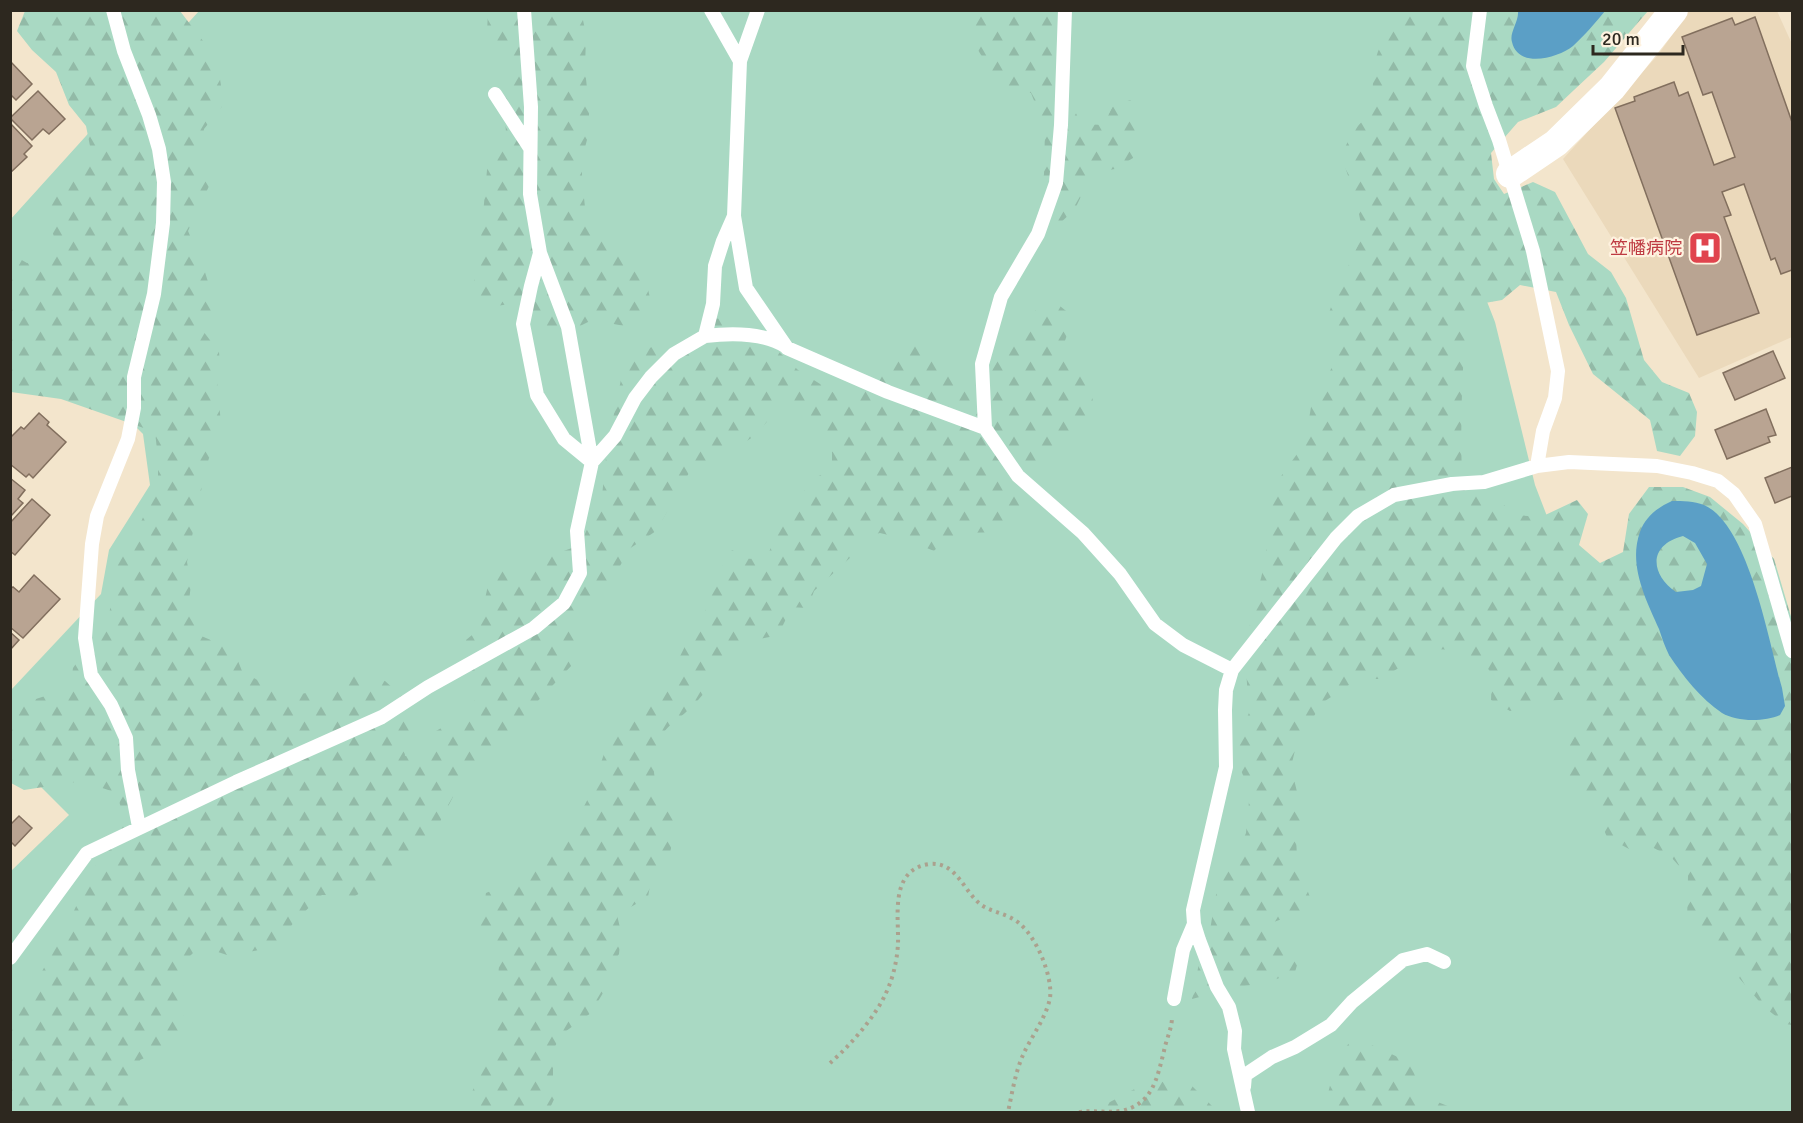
<svg xmlns="http://www.w3.org/2000/svg" width="1803" height="1123" font-family="Signika,'Noto Sans JP',sans-serif">
<style>
.built{fill:#ebd9bb}
.green{fill:#a9d9c3}
.forest{fill:url(#forest-firs)}
.water{fill:#5b9fc6;fill-rule:evenodd}
.building{fill:#b9a492;stroke:#826f5e;stroke-width:1.5}
.lines{fill:none;stroke-linecap:round;stroke-linejoin:round}
.path{stroke:#aba18e;stroke-width:4;stroke-dasharray:3 4.5;stroke-linecap:butt}
.lane{stroke:#fff;stroke-width:14}
.street{stroke:#fff;stroke-width:28}
.labels{text-anchor:middle;stroke-width:4.5;stroke-linejoin:round;paint-order:stroke}
.health-label{font-size:18px;fill:#be3a42;stroke:#fef2df;text-anchor:end}
</style>
<defs>
<pattern id="forest-firs" width="22" height="20" patternUnits="userSpaceOnUse" patternTransform="scale(1.5)"><rect width="22" height="20" fill="#a9d9c3"/><path d="M5 1l3.5 6h-7zM16 11l3.5 6h-7z" fill="#92baa7"/></pattern>
</defs>
<rect width="100%" height="100%" fill="#f3e5cc"/>
<path class="built" d="M1689,11H1777L1792,44V337L1699,378L1563,159L1658,55Z"/>
<path class="green" d="M199,11H1420L1415,118L1495,322L1535,485L1585,615L1792,794V1112H11V871L69,815L11,757V690L101,594L109,550L150,485L143,434L115,406L11,327L10,220Z"/>
<path class="forest" d="M25,11H180L203,41L219,73L224,104L204,129L199,161L210,184L188,231L203,266L216,307L203,331L219,352L220,363L217,381L221,424L217,444L209,458L204,476L187,562L191,584L188,610L199,635L220,644L236,656L242,671L266,685L294,695L318,691L336,680L360,673L385,681L405,699L412,724L404,743L405,756L424,751L436,731L471,711L479,688L467,666L466,640L478,630L489,581L498,567L518,569L536,565L550,556L580,545L602,496L607,448L626,355L652,347L685,344L705,320L731,317L778,351L798,370L839,396L852,395L879,374L912,344L940,353L949,374L966,376L992,370L1014,332L1039,307L1060,306L1077,320L1067,335L1061,352L1089,381L1094,407L1084,431L1064,447L1044,458L1033,475L1024,509L1001,532L964,533L944,540L934,551L905,539L880,533L859,538L852,556L814,591L808,608L788,607L786,619L778,635C769,638 742,641 737,643C722,652 719,674 710,686C702,696 694,705 685,713C678,719 669,725 664,732C646,761 653,793 675,817L673,840L667,865L651,880L648,897L617,915L621,932L619,954L607,973L603,993L591,1013L562,1034L553,1050V1077L558,1091L548,1112H463L497,1037L499,956L480,926L486,893L526,876L572,829L590,795L605,751L628,712L661,695L690,636L704,616L714,579L732,550L750,559L769,552L781,524L798,505L809,481L832,469V446L811,422L781,404L757,434L728,454L693,466L656,531L629,549L609,587L587,601L573,616L577,646L573,664L534,705L521,723L491,751L474,762L463,785L455,793L440,822L393,875L355,896L322,895L294,922L277,946L230,956L200,946L183,963L184,1029L160,1051L140,1060L129,1112H11L10,1029L65,930L109,836L123,816L117,793L82,781L24,790L11,783V707L70,688L73,668L109,616L118,555L134,538L158,483V458L155,432L61,399L11,392V254L27,263L48,261L54,254V237L44,203L91,151L86,126L69,105L56,72L32,50L17,31Z
M488,11H581L586,34L585,70L589,106V132L582,159V180L586,216L611,248L645,276L650,298L630,327L592,320L560,336L517,303L489,307L473,287L480,248L487,170L506,133L504,103L513,71L487,33Z
M958,11H1054L1051,32L1054,56L1055,84L1074,109L1081,124L1104,125L1112,107L1130,100L1142,109L1135,129L1133,158L1115,169L1096,172L1085,188L1075,209L1056,227L1035,213L1041,193L1044,174L1045,128L1031,93L998,83L978,50Z
M1401,11H1648L1604,62L1574,90L1556,107L1518,122L1491,153L1494,179L1504,194L1533,182L1555,192L1588,254L1611,272L1626,298L1644,360L1662,382L1689,393L1697,412L1695,436L1680,456L1657,451L1650,420L1593,374L1569,325L1556,292L1520,285L1502,300L1468,306C1462,363 1460,420 1462,478L1492,494L1515,515L1541,517L1577,500L1588,514L1579,545L1600,563L1623,552L1629,514L1649,487H1683L1710,497L1743,524L1774,559L1792,620V1025L1786,1024L1764,1007L1740,979L1707,935L1687,923L1688,876L1671,857L1650,846L1629,849L1607,837L1592,802L1578,796L1567,777L1565,754L1585,717L1571,699L1548,701L1510,711L1491,700L1492,675L1484,662L1469,657L1461,650L1431,649L1380,679H1358L1322,703L1296,746L1291,767L1298,796L1308,816C1304,822 1298,830 1297,837C1294,857 1303,879 1310,897L1300,912L1269,924L1277,938L1300,955L1295,972L1266,983L1237,987L1192,999L1199,963L1210,930L1217,889L1233,863L1246,833L1250,791L1239,766V735L1249,713L1245,654L1251,618L1265,562L1271,490L1305,443L1311,407L1340,352L1325,324L1336,293L1363,234L1356,199L1341,155L1354,130L1373,110C1373,90 1371,65 1380,47C1388,32 1400,30 1401,11Z
M1354,1037L1411,1063L1421,1095L1462,1112H1325L1324,1109L1337,1058Z
M1186,1080L1212,1106L1238,1112H1034L1044,1109L1069,1110L1110,1102L1146,1083Z"/>
<path class="water" d="M1518,11V10L1605,11C1596,22 1584,36 1573,46C1558,58 1518,69 1512,42C1509,33 1519,22 1518,11Z
M1672,501C1683,501 1694,501 1704,505C1749,525 1769,643 1782,688L1785,706L1780,715C1764,722 1737,722 1722,713C1701,699 1683,676 1669,655C1665,647 1662,638 1659,629C1646,600 1628,565 1640,532C1645,517 1658,507 1672,501ZM1683,536L1695,543L1707,564L1701,586L1693,590L1676,592C1650,574 1648,545 1683,536Z"/>
<path class="building" d="M1755,17L1792,122V270L1781,274L1775,258L1771,260L1744,184L1722,192L1731,215L1724,217L1759,313L1697,335L1615,108L1635,101L1634,97L1674,82L1679,96L1688,92L1714,165L1735,157L1712,92L1703,95L1682,37L1732,18L1735,25Z
M10,61L32,84L16,100L10,94Z
M38,91L65,119L49,134L43,129L32,140L10,118Z
M10,123L32,146L24,154L27,157L10,173Z
M1773,351L1785,378L1735,400L1723,373Z
M1766,409L1776,435L1768,437L1770,442L1727,459L1715,430Z
M39,413L49,422L47,425L66,442L33,478L29,474L26,477L10,464V438L21,427L24,429Z
M1792,467V496L1775,503L1765,478Z
M10,478L25,490L18,499L23,503L10,517Z
M32,499L50,515L15,555L10,551V523Z
M34,575L60,599L23,638L10,627V589L13,587L19,592Z
M10,632L19,640L10,650Z
M19,816L32,828L15,846L10,841V825Z"/>
<g class="lines">
<path class="path" d="M830,1063C849,1047 876,1016 886,993C893,978 897,961 898,944C899,917 889,870 929,864C956,861 963,890 980,904C992,913 1008,913 1020,924C1036,937 1053,976 1050,998C1046,1018 1031,1037 1023,1055C1015,1073 1012,1094 1008,1112
M1079,1112C1093,1110 1106,1113 1120,1111C1153,1105 1157,1078 1164,1051C1166,1040 1171,1031 1172,1019"/>
<path class="lane" d="M113,10L124,51L149,115L159,149L164,182L163,223L154,294L134,377V408L128,439L97,516L92,544L85,638L91,675L111,705L126,738L128,770L139,827
M711,10L740,61L734,216L746,288L787,348L888,392L985,428
M1065,10L1061,125L1056,183L1038,234L1001,297L982,364L985,428L1018,476L1083,533L1120,574L1155,624L1183,645L1232,670
M1480,10L1473,66L1486,106L1499,140L1533,251L1558,371L1555,398L1543,431L1537,466L1569,462L1657,466L1692,473L1718,481L1734,494L1755,524L1792,651
M740,61L758,10
M495,94L530,148
M540,253L531,286L523,324L537,395L564,439L592,462L615,436L635,398L651,377L674,354L705,336L713,304L715,266L723,241L734,216
M705,336C730,333 762,332 785,346
M10,958L87,853L236,782L382,717L428,687L534,628L564,603L580,573L577,531L592,462L568,327L540,253L530,194L531,107L524,10
M1174,999L1183,950L1194,924
M1244,1087L1245,1075L1272,1057L1295,1047L1331,1025L1352,1002L1403,960L1427,954L1444,962
M1248,1112L1234,1049L1235,1031L1229,1007L1217,987L1199,940L1194,924L1193,910L1226,767L1225,710L1226,690L1232,670L1336,538L1358,516L1394,495L1452,484L1484,482L1537,466"/>
<path class="street" d="M1510,174L1556,143L1612,88L1674,10"/>
</g>
<defs>
<symbol id="hospital-square" viewBox="-11 -11 22 22"><rect x="-9" y="-9" width="18" height="18" rx="4" fill="#e0444e" stroke="#fef2df"/><path d="M-5-5h3v3.5h4V-5h3V5h-3V1.5h-4V5h-3Z" fill="#fff"/></symbol>
</defs>
<g fill-rule="evenodd">
<use href="#hospital-square" x="1686" y="229" width="38" height="38"/>
</g>
<g class="labels">
<g class="health-label">
<text x="1682" y="254">笠幡病院</text>
</g>
</g>
<rect width="1803" height="1123" fill="none" stroke="#2d281f" stroke-width="24"/>
<path d="M1593 45v9h90v-9" fill="none" stroke="#2d281f" stroke-width="3"/>
<text x="1602" y="45" font-size="18" fill="#2d281f" stroke="#fef2df" stroke-width="4.5" paint-order="stroke">20 m</text>
</svg>
